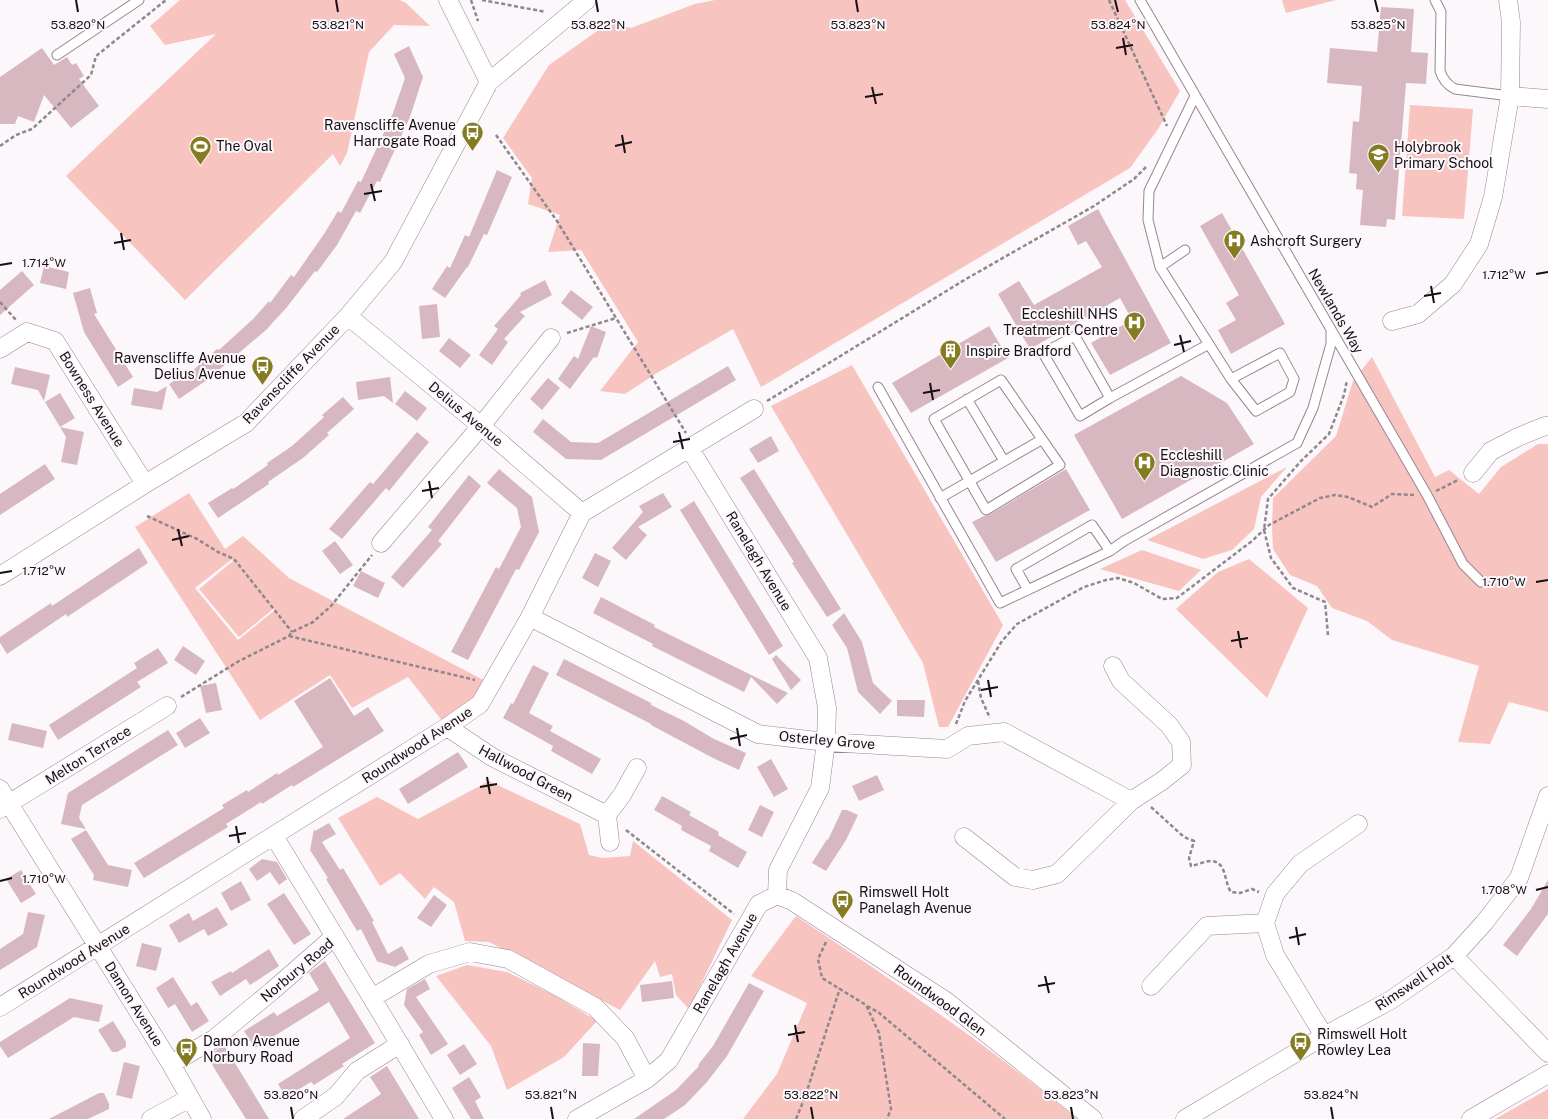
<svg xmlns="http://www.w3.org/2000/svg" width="1548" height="1119" font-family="'Public Sans',sans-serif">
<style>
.green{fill:#f7c4bf;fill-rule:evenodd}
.building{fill:#d7b8c1}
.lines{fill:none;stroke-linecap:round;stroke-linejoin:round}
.lane-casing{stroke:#9a8395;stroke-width:11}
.street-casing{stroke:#9a8395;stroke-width:19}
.path{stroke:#8e888d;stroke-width:2.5;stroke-dasharray:4 2.5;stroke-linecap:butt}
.lane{stroke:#fff;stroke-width:9}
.street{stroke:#fff;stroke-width:18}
.ticks{fill:none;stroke:#170f16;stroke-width:2}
.labels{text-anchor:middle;stroke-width:4;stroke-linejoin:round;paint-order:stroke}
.poi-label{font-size:14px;fill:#170f16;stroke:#fcf7fb;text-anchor:start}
.street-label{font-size:14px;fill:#170f16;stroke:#fcf7fb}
.ticks-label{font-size:12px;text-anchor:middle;fill:#170f16;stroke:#fcf7fb;stroke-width:4;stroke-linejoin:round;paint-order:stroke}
</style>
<rect width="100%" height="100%" fill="#fcf7fb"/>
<path class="green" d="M180,0H400L406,3L430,26L394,25L369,52L347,153L340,166L333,154L185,300L66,176L216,34L165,45L150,26Z
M715,0H1125L1180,91L1158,129L1130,168L761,387L733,329L657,373L625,394L600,391L638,342L581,250L548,252L560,215L528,204L532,178L503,138L549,65L610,22L631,28L695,4Z
M1282,0H1336L1286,13Z
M1410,105L1473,109L1464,219L1402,216Z
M1372,357L1435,477L1449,470L1479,494L1501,467L1538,444H1548V712L1509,702L1490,744L1458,742L1479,666L1392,640L1367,621L1332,608L1317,586L1290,575L1273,549L1272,527L1273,498L1336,436L1353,381Z
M852,365L1003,625L948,727H939L923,663L771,406Z
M1287,467L1261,497L1254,529L1232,550L1203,559L1147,540Z
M189,493L225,549L243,536L289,578L491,684L447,727L408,677L352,708L330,675L260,720L135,527ZM232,559L233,561L199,589L239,637L273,609L275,610L238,640L195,588Z
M1142,550L1201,570L1179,591L1100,569Z
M1249,559L1308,608L1267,698L1176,609L1218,572Z
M489,781L580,824L589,855L602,858L630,856L633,841L732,920L689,1009L676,995L672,974L660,977L655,961L620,1010L489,942L465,941L454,902L434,887L425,899L400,873L380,886L338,818L377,797L418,819Z
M796,916C892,980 988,1045 1077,1119H743L777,1074L807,1003L751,976Z
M467,965L507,972L556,996L597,1021L564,1057L507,1090L491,1046L436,976Z
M1548,1089V1119H1495Z"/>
<path class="building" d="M1381,7L1414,9L1411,52L1428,53L1426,84L1406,83L1395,220L1387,219L1386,227L1360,225L1363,190L1356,189L1357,174L1349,173L1353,121L1359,122L1362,86L1327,83L1330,48L1377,52Z
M409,46L423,77L410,117L380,182L377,181L360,213L356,211L337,245L317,272L315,271L287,307L266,330L207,380L179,399L169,384L190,370L191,372L217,349L219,350L253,319L269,301L270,303L291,275L294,277L324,234L338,211L341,213L358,181L361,182L393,113L405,78L394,54Z
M42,48L54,65L67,57L72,65L76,63L84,76L79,79L99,106L71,128L44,95L34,122L18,116L15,124H0V77Z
M497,170L512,177L487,235L484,234L468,267H467L445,298L432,289L447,266L450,268L465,235L469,237Z
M1098,209L1171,343L1110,375L1091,343L1132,320L1120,298L1030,349L998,294L1019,281L1034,305L1102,267L1086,241L1078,245L1068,226Z
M1222,213L1285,324L1231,354L1218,330L1236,320L1226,303L1239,295L1200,226Z
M44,266L69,272L66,289L40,283Z
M22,271L34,285L0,315V290Z
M545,280L552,295L520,312L525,316L504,339L508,342L492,365L479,355L498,329L494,326L521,295L520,293Z
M90,288L97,313L94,314L133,377L118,387L84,332L73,293Z
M571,290L593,307L582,320L561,303Z
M437,304L440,337L422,339L419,306Z
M591,326L606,332L597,358L594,357L570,389L558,379L574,356L578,359Z
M989,326L1008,358L911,413L892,383Z
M449,338L471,355L460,368L439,351Z
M728,366L736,380L601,460L566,459L533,432L543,419L571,442L598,443Z
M15,367L50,375L44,401L38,390L11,384Z
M1181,376L1227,403L1254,444L1122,519L1074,435Z
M390,377L393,403L384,396L358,400L356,382Z
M548,378L560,388L542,410L530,399Z
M167,386L162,410L131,405L134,388L157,392Z
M405,391L427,408L417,421L395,404Z
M60,393L75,418L60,427L84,432L77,465L61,462L66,437L45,402Z
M343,397L354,409L327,433L329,435L303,458L268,482L269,484L218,518L208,503L232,488L233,489L268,465L267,463L292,446L324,417L322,415Z
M417,432L429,442L389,491L386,488L342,539L329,529L370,482L373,484Z
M771,436L779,451L758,463L749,449Z
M45,464L55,479L0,515V494Z
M499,469L532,497L539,532L519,570L516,569L468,660L451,652L496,567L499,569L521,527L517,508L487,483Z
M754,469L841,609L827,617L792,563L794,562L740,478Z
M1066,469L1090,510L996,562L972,522L984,516L989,515Z
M469,475L481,486L438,541L442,544L403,588L391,577L432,530L428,527Z
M663,493L672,507L638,527L647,535L626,560L612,548L643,512L639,506Z
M694,501L783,646L769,655L680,510Z
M335,541L353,565L340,574L322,551Z
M139,548L148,563L67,617L66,614L7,654L0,643V637L51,603L52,606Z
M595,553L611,561L598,587L582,578Z
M361,571L385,583L378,598L353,586Z
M601,597L655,625L654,627L788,693L777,704L751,677L744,692L652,646L653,644L593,613Z
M844,613L862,642L873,683L892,701L880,714L858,692L847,648L832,625Z
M183,646L205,661L196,675L174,660Z
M158,648L168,663L137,682L141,687L58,740L49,725L137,668L134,663Z
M776,655L801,680L791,690L772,659Z
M564,659L651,703V705L684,721L714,739L746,753L739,770L713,758L651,725V724L556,675Z
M533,665L549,673L529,713L553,726L550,731L601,759L592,774L551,751L553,746L503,718L511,703L513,704Z
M330,678L354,716L368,707L384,731L293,787L292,785L262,804L261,802L226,824L228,827L144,878L134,863L224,808L222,805L247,790L248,792L277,773L278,775L323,747L294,701Z
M216,683L222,710L206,713L200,686Z
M897,700H925L924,717L897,716Z
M200,718L210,733L185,748L176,733Z
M12,723L47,731L43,748L8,740Z
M168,730L178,745L82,805L79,818L86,829L61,824L68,793Z
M458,752L468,767L408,804L399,789Z
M771,759L788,789L774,797L757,767Z
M877,775L884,790L859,801L852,786Z
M662,796L691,812L689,815L719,832L718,835L747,852L738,868L709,851L711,846L681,830L682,826L654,810Z
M760,805L774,812L762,837L748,830Z
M842,810H847L858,815L846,840L826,871L812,863L827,839L828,840Z
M329,823L336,834L322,842L340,870L343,868L355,888L374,921L372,922L388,954L402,946L409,959L395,967L376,961H377L361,929L357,931L326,879L328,878L310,850L314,829L315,831Z
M86,830L108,865L132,870L128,887L93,880L94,875L71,839Z
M262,859L277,862L287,879L279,885L270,872L257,881L249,869Z
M21,870L36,894L21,903L6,879Z
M1548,880V914L1517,956L1503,945L1531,909Z
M241,881L251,900L231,911L221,893Z
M284,893L311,934L294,945L267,904Z
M434,895L447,905L431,927L417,918Z
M217,907L228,925L208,936L204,929L179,943L169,925L189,913L193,921Z
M28,912L45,915L37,947L0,970V949L23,934Z
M142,943L162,948L156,971L136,966Z
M269,949L279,966L250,985L246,979L220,996L211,982L231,971L232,973Z
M325,961L375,1043L342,1064L344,1066L314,1085L311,1082L286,1097L278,1084L350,1038L329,1002L255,1048L244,1031L274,1012L277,1016L319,990L309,973Z
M173,977L191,1006L197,1002L209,1021L192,1032L175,1004L168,1008L156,988Z
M425,979L430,989L416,997L448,1044L431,1055L419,1035L423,1032L404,1005L407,989Z
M672,981L674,998L642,1002L640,985Z
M749,983L764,991L727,1056L707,1082L685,1105L664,1119H634L676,1090L699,1066L698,1065L713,1046Z
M70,998L103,1005L99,1022L74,1017L8,1058L0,1046V1042Z
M113,1021L126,1042V1047L117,1052H112L98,1030Z
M583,1043L600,1044L598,1076H582Z
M464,1044L477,1064L460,1075L447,1055Z
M224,1045L235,1063L269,1119H246L219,1076L207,1056Z
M124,1062L140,1066L132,1099L116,1095Z
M387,1066L419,1119H343L381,1094L370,1077Z
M469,1077L481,1097L475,1101L484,1119H471L452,1088Z
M99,1093H104L109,1104V1109L88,1119H49Z"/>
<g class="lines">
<defs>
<path id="lane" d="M1140,0L1427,495L1463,564L1481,582
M1435,0L1441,12L1440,71C1443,80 1447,85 1455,89L1510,96
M57,55L139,0
M1195,96L1149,191L1148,220L1160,267L1231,379L1256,411L1290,392L1294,379L1280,353L1231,379
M1160,267L1185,250
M1001,380L1060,465L986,510L934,419Z
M878,387L1000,603L1110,551L1124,541L1297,443L1313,408L1331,344V329
M1110,398L1080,416L1043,353L1075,336L1110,398L1209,344
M967,399L1004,461
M940,498L1041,440
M1028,590L1016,569L1092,525L1110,551"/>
<path id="street" d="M448,0L489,82
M1510,96L1548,99
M348,316L481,426L582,513
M1392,321L1418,314L1453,284L1479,244L1493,197L1510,96L1511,22L1508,0
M0,349L27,332L55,341L145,484
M1473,473L1491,451L1518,437L1545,426H1548
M381,543L481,426L551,338
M0,576L145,484L246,423L348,316L393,262L489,82L587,0
M530,617L758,734L826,742L947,749L968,736L1004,732L1131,801
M447,727L492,757L607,815L610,842
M0,789L171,1064L202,1119
M0,809L167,706
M607,815L622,795L637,768
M274,836L372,998L429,964L470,952L508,959L595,1007L625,1038L647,1079
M964,837L1015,877L1033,880L1057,874L1131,801L1162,781L1182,765L1181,742L1169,725L1121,681L1113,666
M777,895L792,901L946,1001L1093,1119
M1454,956L1548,1053
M1151,986L1207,926L1265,923
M372,998L444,1119
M0,1007L447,727L480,704L530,617L582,513L754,409
M1324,1036L1275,955L1265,923L1275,894L1300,864L1358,824
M171,1064L214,1039L272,991L335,936
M151,1119L190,1098
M303,1119L336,1096L357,1071L400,1044
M577,1119L647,1079L669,1060L759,904L777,895L778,870L820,788L826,742L827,708L818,658L690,449
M1185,1119L1324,1036L1391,1000L1454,956L1484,923L1519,878L1548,796
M1471,1119L1548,1074"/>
</defs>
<use href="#lane" class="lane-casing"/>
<use href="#street" class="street-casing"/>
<path class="path" d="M471,0L478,21
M482,0L546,12
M1109,0L1167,126
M496,135L557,221L686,433
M0,146L16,135L32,129L91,75L96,56L166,0
M0,302L16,320
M567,333L616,318
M767,401L966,279L1094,206L1134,179L1146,167
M1436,491L1458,480
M147,516L197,539L218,552L234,559L292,632
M1328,635L1325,602L1293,588L1271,558L1264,530L1268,499L1301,461L1329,434L1344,395L1347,380
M289,636L475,680
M978,681L981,698L990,718
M181,697L239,661L289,636L292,632L313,622L331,606L372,555
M956,724L965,701L1002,641L1017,624L1084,587L1106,580L1118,578L1134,583L1162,599L1177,598L1252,541L1269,525L1320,498L1335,495L1348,497L1372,507L1392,494L1414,495
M1151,807L1184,837L1194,841L1189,858L1191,866C1197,865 1205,861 1211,861C1227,861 1224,883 1231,892L1240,893L1252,889L1259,892
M626,830L734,914
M826,942L818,959L822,978L866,1005L879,1033L891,1109L887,1119
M867,1006L878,1012L1005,1119
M796,1119L805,1097L840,988"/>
<use href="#lane" class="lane"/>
<use href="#street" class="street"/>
</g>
<path class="ticks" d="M76,0L78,12M336,0L338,12M596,0L598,12M856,0L858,12M1115,0L1118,12M1375,0L1378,12M1123,38L1126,55M1116,48L1133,45M872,87L876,104M865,97L883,94M622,135L625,153M615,146L632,142M371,184L375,201M364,194L382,191M121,233L124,250M114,243L131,240M0,265L12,263M1536,274L1548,272M1431,286L1434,303M1424,296L1441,293M1180,335L1184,352M1174,345L1191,341M930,383L933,400M923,393L940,390M679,432L683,449M673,442L690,439M429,481L432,498M422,491L439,488M178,529L182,546M172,540L189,536M0,573L12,571M1536,582L1548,580M1238,631L1241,648M1231,641L1248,638M988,680L991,697M981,690L998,687M737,728L740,746M730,739L747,735M487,777L490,794M480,787L497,784M236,826L239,843M229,836L246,833M0,881L12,878M1536,890L1548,887M1296,927L1299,945M1289,938L1306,934M1045,976L1049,993M1038,986L1055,983M795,1025L798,1042M788,1035L805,1032M291,1107L293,1119M551,1107L553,1119M811,1107L813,1119M1071,1107L1073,1119M1331,1107L1333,1119"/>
<defs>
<symbol id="bus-pin" viewBox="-11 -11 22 30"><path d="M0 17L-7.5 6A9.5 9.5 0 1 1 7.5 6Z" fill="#857b21" stroke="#fcf7fb"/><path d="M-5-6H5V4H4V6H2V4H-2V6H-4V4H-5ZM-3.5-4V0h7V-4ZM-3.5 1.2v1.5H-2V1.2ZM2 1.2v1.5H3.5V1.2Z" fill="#fff"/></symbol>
<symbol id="stadium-pin" viewBox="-11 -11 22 30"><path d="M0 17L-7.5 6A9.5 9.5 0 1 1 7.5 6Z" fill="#857b21" stroke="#fcf7fb"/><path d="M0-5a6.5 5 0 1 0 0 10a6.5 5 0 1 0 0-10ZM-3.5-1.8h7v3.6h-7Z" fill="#fff"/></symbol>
<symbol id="school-pin" viewBox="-11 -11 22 30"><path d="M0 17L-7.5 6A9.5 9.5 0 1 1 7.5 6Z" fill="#857b21" stroke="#fcf7fb"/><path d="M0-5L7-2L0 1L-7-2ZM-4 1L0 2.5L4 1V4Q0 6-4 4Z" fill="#fff"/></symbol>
<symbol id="hospital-pin" viewBox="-11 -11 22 30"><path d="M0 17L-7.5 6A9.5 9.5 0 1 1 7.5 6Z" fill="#857b21" stroke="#fcf7fb"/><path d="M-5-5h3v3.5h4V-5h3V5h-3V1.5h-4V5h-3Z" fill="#fff"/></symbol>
<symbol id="building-pin" viewBox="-11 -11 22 30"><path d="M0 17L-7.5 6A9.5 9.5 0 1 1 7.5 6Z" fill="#857b21" stroke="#fcf7fb"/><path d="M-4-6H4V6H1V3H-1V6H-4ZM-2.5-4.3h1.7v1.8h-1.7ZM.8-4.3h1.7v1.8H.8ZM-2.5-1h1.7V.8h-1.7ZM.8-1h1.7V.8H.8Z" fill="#fff"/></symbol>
</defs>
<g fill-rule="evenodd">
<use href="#bus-pin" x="460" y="120" width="25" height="34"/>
<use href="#stadium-pin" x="188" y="134" width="25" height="34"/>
<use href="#school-pin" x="1366" y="142" width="25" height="34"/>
<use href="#hospital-pin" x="1222" y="228" width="25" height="34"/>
<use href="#hospital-pin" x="1122" y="310" width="25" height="34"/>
<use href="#building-pin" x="938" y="338" width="25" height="34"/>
<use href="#bus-pin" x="250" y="354" width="25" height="34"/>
<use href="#hospital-pin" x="1132" y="450" width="25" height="34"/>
<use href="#bus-pin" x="830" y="888" width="25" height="34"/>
<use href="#bus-pin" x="1288" y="1030" width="25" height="34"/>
<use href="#bus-pin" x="174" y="1036" width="25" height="34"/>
</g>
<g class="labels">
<g class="poi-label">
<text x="456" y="130" text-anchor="end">Ravenscliffe Avenue<tspan x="456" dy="16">Harrogate Road</tspan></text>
<text x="216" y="151">The Oval</text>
<text x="1394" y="152">Holybrook<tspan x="1394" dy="16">Primary School</tspan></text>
<text x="1250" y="246">Ashcroft Surgery</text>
<text x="1118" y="319" text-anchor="end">Eccleshill NHS<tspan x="1118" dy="16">Treatment Centre</tspan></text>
<text x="966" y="356">Inspire Bradford</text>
<text x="246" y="363" text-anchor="end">Ravenscliffe Avenue<tspan x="246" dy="16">Delius Avenue</tspan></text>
<text x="1160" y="460">Eccleshill<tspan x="1160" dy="16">Diagnostic Clinic</tspan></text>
<text x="859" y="897">Rimswell Holt<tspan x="859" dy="16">Panelagh Avenue</tspan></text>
<text x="1317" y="1039">Rimswell Holt<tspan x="1317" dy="16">Rowley Lea</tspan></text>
<text x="203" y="1046">Damon Avenue<tspan x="203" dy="16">Norbury Road</tspan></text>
</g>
<g class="street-label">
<text transform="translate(1336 311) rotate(60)" y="5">Newlands Way</text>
<text transform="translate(291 374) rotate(-46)" y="5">Ravenscliffe Avenue</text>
<text transform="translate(92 399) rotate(58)" y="5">Bowness Avenue</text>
<text transform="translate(466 414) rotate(40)" y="5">Delius Avenue</text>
<text transform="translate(759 561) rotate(59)" y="5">Ranelagh Avenue</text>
<text transform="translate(827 740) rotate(5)" y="5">Osterley Grove</text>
<text transform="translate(417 745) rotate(-33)" y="5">Roundwood Avenue</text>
<text transform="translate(88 755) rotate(-32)" y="5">Melton Terrace</text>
<text transform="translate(526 773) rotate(28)" y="5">Hallwood Green</text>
<text transform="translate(74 961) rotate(-32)" y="5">Roundwood Avenue</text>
<text transform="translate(725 963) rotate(-60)" y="5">Ranelagh Avenue</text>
<text transform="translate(297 970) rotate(-40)" y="5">Norbury Road</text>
<text transform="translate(1414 982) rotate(-34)" y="5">Rimswell Holt</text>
<text transform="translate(940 1000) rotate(36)" y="5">Roundwood Glen</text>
<text transform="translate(134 1004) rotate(58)" y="5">Damon Avenue</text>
</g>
</g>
<g class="ticks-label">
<text x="78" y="29">53.820°N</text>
<text x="338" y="29">53.821°N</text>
<text x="598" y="29">53.822°N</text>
<text x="858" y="29">53.823°N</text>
<text x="1118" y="29">53.824°N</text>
<text x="1378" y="29">53.825°N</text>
<text x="44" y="267">1.714°W</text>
<text x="1504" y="279">1.712°W</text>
<text x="44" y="575">1.712°W</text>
<text x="1504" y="586">1.710°W</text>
<text x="44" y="883">1.710°W</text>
<text x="1504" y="894">1.708°W</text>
<text x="291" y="1099">53.820°N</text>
<text x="551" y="1099">53.821°N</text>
<text x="811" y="1099">53.822°N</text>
<text x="1071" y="1099">53.823°N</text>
<text x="1331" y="1099">53.824°N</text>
</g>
</svg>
